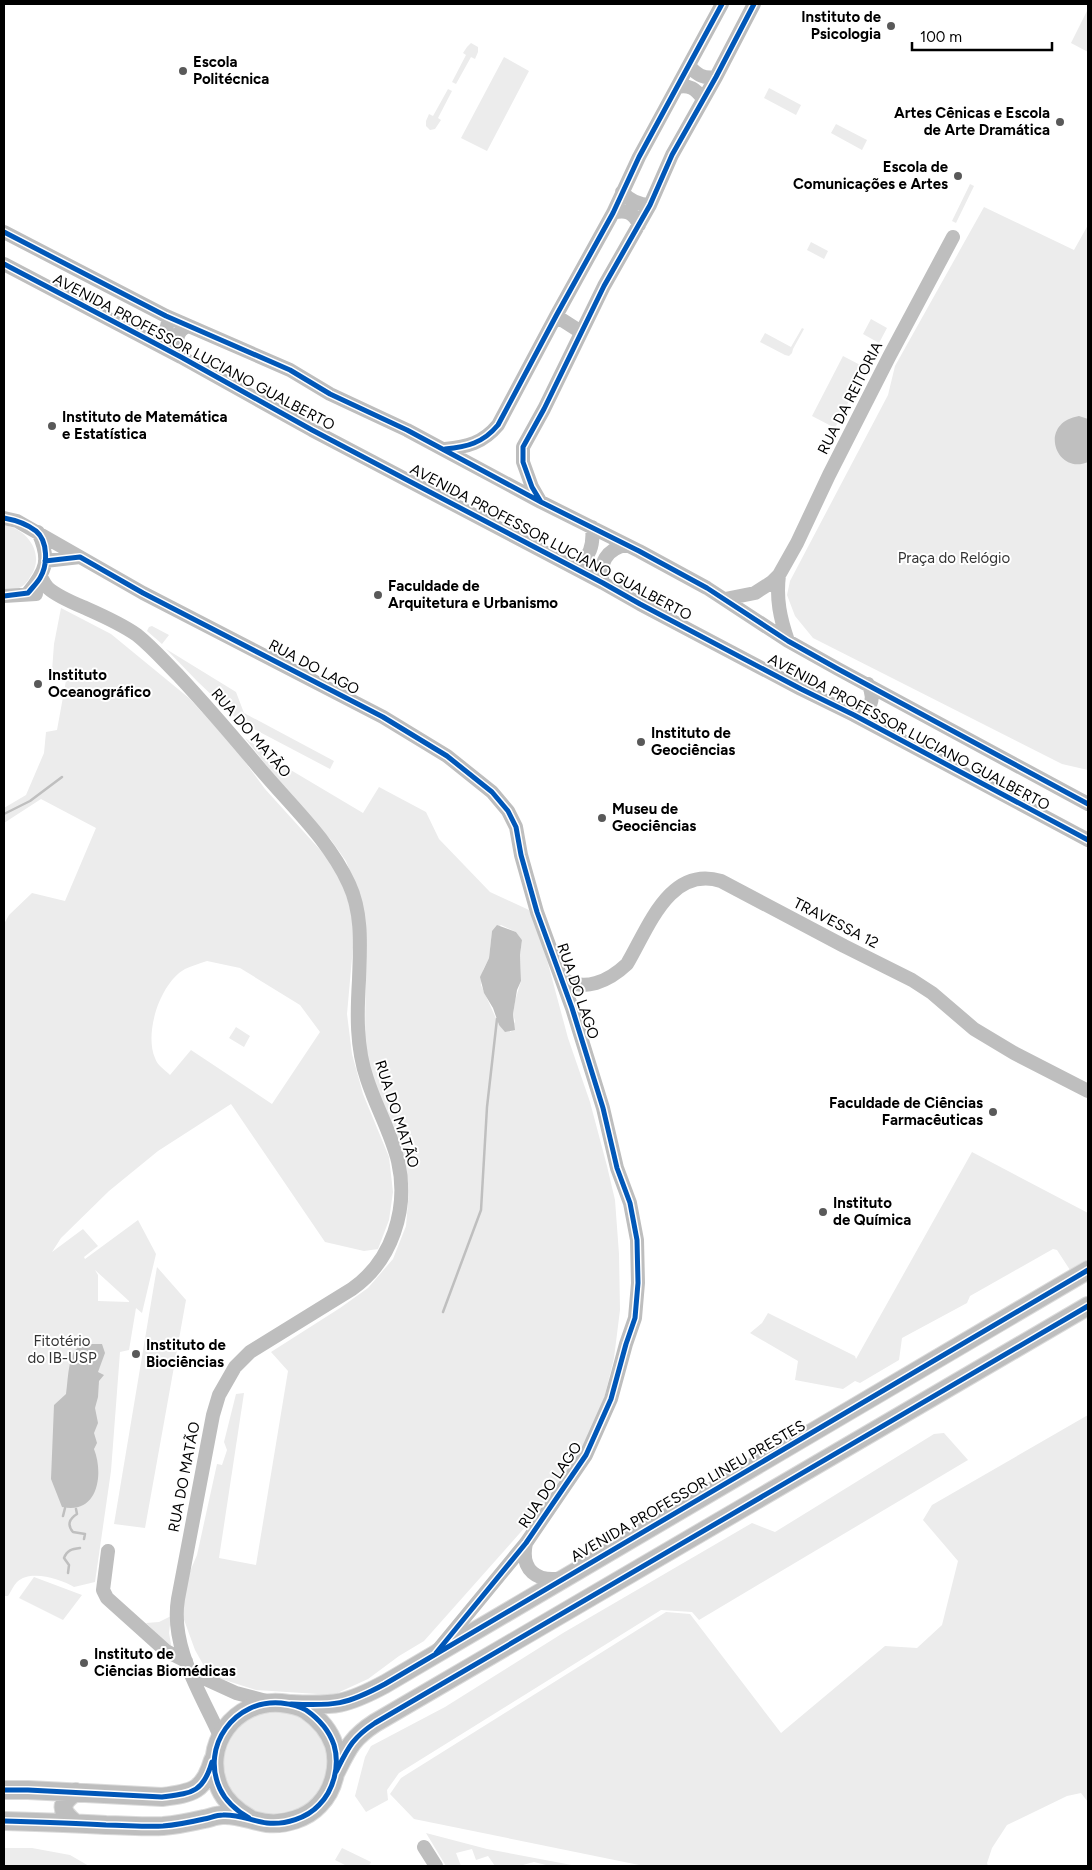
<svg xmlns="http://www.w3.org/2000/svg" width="1092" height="1870" font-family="Figtree,sans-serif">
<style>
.green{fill:#ececec;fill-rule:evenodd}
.water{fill:#bfbfbf}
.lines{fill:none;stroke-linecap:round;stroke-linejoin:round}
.stream{stroke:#bfbfbf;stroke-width:2.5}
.major-casing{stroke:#dbdbdb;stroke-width:20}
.minor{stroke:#bebebe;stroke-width:14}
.major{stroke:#bebebe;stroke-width:18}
.cycleway-casing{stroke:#fff;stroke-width:8}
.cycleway{stroke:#0057b8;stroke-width:5}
.poi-dot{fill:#595959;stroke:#fff;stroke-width:2}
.labels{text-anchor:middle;stroke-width:4;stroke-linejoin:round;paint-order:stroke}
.poi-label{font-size:15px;font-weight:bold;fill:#000;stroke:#fff;text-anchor:start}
.street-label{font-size:15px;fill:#000;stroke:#fff}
.park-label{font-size:15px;fill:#333;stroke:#fff}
</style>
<rect width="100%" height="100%" fill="#fff"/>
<path class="green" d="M1088,9V52L1071,43Z
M471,43L478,47V52L475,59L471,57L456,84L452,82L466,55L463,53L467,47Z
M504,57L529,71L487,151L461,138Z
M769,88L801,105L796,115L764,98Z
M448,89L452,91L438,118L441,120L435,129L430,130L426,126V121L429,114L433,116Z
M836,124L867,140L862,150L831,133Z
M970,184L974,186L956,223L952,221Z
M984,207L1074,250L1088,225V770L1062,764L813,638L795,616L787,595L790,581L888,395L895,366Z
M811,242L828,251L824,259L807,250Z
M871,319L887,328L879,343L863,334Z
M802,328L804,329L793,349L792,353L789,356L785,355L760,342L765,333L791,347Z
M843,356L866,368L835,428L812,416Z
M4,525C28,529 46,555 30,577C28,581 24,586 19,588C15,590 8,590 4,591Z
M61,608L111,634L189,698L234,747L265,789L332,863L345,889L353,920V947L347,1014L352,1054L363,1094L389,1157L393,1192L389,1220L378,1249L364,1251L325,1242L231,1104L158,1151L109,1191L61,1238L52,1252L83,1229L98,1246L84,1257L85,1259L138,1220L156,1254L142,1313L136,1308L129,1350L120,1352L111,1471L95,1582L74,1587C61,1579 30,1569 17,1582C14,1585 11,1591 8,1596H4V924L9,915L32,893L65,901L96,828L41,799L4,823V808L26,795L44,753L46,732L57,730L67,675L52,671L54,644ZM207,961L240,968L300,1005L320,1032L272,1104L191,1050L170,1075C165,1070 157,1065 155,1058C144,1033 160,983 185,969C192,966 200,963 207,961ZM95,1270L129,1301V1302L98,1301V1275Z
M152,626L169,635L162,644L147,631L149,627Z
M166,649L236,692L244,713L334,761L330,769L239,721L198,682Z
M245,738L289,769L363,813L379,787L426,812L439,839L490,892L529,910L540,934L568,1038L590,1102L607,1166L615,1200L619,1254L620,1310L614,1358L603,1403L588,1444L543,1507L424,1641L399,1656L368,1679L333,1695L256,1690L209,1675L195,1650L183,1617L185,1583L197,1555L217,1464L222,1465L227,1450L224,1442L236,1394L244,1393L219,1558L256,1565L288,1371L271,1352L340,1308L368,1288L393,1259L406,1226L409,1190L405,1163L372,1079L365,1042L366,942L356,886L346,861L331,840L298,806ZM501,925L516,932L522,940L520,955L521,981L515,1001L513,1014L515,1021L511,1032L499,1025L481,985L483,970L489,958L492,931Z
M236,1027L250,1036L244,1047L229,1038Z
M972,1152L1088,1213V1261L1070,1270L1057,1250L1053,1249L970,1296L967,1303L902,1338L899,1360L860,1383L855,1381L843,1389L795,1380L798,1361L750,1333L762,1323L768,1313L855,1356L856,1359Z
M157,1267L186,1300L145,1528L114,1524Z
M1088,1415V1802L1081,1793L1067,1796L1007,1825L992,1848L987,1863L988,1866H644L414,1819L390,1794L401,1778L666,1612L690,1614L781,1733L885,1646L917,1648L942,1625L958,1561L923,1520L932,1505Z
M944,1433L968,1460L699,1620L692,1612L661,1610L399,1773L387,1790L388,1800L366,1812L355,1796L365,1757L371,1746L445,1707L563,1633L752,1523L775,1532L934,1434Z
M34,1577L82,1595L63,1620L19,1598Z
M171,1616L169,1633L172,1650L146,1623L159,1622Z
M270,1708L303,1716L316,1728L325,1742L329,1759L327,1776L320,1792L309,1805L277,1817L244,1809L223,1783L220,1749L239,1720Z
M426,1833L487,1849L577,1866H550L534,1862L519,1866H495L488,1856L476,1860L472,1849L456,1853L461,1866H446Z
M4,1848H32L70,1855L89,1866H4Z
M342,1848L371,1862L369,1866H347L335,1860Z"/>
<path class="water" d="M1079,416L1088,419V462C1056,476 1037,423 1079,416Z
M497,925L516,932L522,940L520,955L521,981L517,990L513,1014L515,1030L505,1032L499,1025L493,1008L484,993L480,977L489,958L492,931Z
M102,1344L105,1353L98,1372L104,1375L99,1381L98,1397L95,1408L98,1423L94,1433L97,1443L94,1449C104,1474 98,1515 62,1507L51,1479L54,1405L66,1394C68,1382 68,1352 79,1347C85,1343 95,1344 102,1344Z"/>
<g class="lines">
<path class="stream" d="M4,814L30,801L62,777
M443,1312L481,1210L487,1107L497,1019
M76,1509L77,1514C69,1519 67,1525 73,1532L85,1534L84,1539
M63,1516L65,1508
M68,1573L69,1565L64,1558C67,1550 72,1549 80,1548"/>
<defs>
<path id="major" d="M291,1704C335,1706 346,1705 385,1684L1088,1270
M336,1772C348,1748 352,1738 375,1723L1088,1306
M4,1790H28L162,1797C193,1793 204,1791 213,1760
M4,1821C38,1822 72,1823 106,1825C125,1825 144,1827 163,1826C176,1825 191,1822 204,1819C210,1818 216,1815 223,1815C238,1814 252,1821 267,1823C285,1825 307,1818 319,1805C334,1790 340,1765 334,1745C329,1730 319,1719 306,1710C298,1705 290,1704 281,1703C235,1699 200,1746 220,1789C226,1802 237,1811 249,1818
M75,1823C60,1811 59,1803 76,1792"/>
</defs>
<use href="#major" class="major-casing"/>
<path class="minor" d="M689,65C696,75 704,79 716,77
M677,87C689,84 696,89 703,99
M622,192C630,201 639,205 650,205
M613,213C626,209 634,213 639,225
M4,232L166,316L290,370L330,394L407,430L541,502L639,551L707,588L788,641L838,669L1088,804
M4,264L181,357L312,430L603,583L640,604L801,689L854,715L1088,840
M556,316L581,332
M145,338C159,340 168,333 168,319L166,316
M181,357C175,346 174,330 189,326
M445,449C467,447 483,443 498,425L556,316L613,213L639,157L722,4
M540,501L532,487L523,462V447L544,409L604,286L650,205L672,155L716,77L754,4
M4,518L17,521L143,593L383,717L447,756L492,792L508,811L516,827L521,855L537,912L572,1008L603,1108L617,1168L630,1203L637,1240L638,1283L635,1318L626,1344L611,1399L586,1455L526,1543L438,1650
M45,561L80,557
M575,568C590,557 594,546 592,527
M779,575C776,599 780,618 788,641
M41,577C43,581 45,585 48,588C57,596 71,602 83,607C101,615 120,623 137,635C152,647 165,662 178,675C205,704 230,733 256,764C288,803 328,838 349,884C363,914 360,948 359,980C357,1013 356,1047 367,1079C376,1107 391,1133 398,1161C409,1209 392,1261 352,1289L250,1352L235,1367L219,1395L213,1415L178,1599C170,1648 201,1693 220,1736
M603,583C598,563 607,549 626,545
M28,593C46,571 51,560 38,532
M4,596L36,594
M725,599L755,593L772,582L779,575L797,543L829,475L889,357L953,237
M854,715C871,712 876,699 868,684
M562,978C584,993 609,981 627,964C648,929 669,865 721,881L844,946L912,980L932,993L974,1029L1014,1053L1088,1091
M526,1543C520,1570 537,1583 563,1578
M108,1551L103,1590L107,1598L166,1651L186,1661
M190,1672L236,1693L270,1702
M424,1847L436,1866"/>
<use href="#major" class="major"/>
<defs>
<path id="cycleway" d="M4,232L166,316L290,370L330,394L407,430L541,502L639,551L707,588L788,641L838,669L1088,804
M4,264L181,357L312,430L603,583L640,604L801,689L854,715L1088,840
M445,449C467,447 483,443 498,425L556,316L613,213L639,157L722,4
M541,502L532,487L523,462V447L544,409L604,286L650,205L672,155L716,77L754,4
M4,518C15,520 27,524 36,531C48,541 48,565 40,578C37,583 32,588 28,593L4,596
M45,561L80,557L143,593L383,717L447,756L492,792L508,811L516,827L521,855L537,912L572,1008L603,1108L617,1168L630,1203L637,1240L638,1283L635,1318L626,1344L611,1399L586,1455L526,1543L436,1653
M291,1704C335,1706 346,1705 385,1684L1088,1270
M336,1772C348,1748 352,1738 375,1723L1088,1306
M4,1790H28L162,1797C192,1793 203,1793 212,1762
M4,1821C38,1822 72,1823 106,1825C125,1825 144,1827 163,1826C176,1825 191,1822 204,1819C210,1818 216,1815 223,1815C238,1814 252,1821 267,1823C285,1825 307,1818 319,1805C334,1790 340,1765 334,1745C329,1730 319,1719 306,1710C298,1705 290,1704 281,1703C235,1699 200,1746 220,1789C226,1802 237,1811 249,1818"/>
</defs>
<use href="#cycleway" class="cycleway-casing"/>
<use href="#cycleway" class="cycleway"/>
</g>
<g class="poi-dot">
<circle cx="891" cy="26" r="5"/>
<circle cx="183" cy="71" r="5"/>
<circle cx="1060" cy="122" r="5"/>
<circle cx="958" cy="176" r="5"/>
<circle cx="52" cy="426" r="5"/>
<circle cx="378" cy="595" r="5"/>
<circle cx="38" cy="684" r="5"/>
<circle cx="641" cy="742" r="5"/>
<circle cx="602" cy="818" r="5"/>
<circle cx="993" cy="1112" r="5"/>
<circle cx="823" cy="1212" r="5"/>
<circle cx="136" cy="1354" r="5"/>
<circle cx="84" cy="1663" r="5"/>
</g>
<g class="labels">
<g class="poi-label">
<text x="881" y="22" text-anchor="end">Instituto de<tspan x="881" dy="17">Psicologia</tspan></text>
<text x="193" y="67">Escola<tspan x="193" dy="17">Politécnica</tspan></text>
<text x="1050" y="118" text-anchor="end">Artes Cênicas e Escola<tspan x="1050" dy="17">de Arte Dramática</tspan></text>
<text x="948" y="172" text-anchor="end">Escola de<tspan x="948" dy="17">Comunicações e Artes</tspan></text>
<text x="62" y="422">Instituto de Matemática<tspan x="62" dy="17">e Estatística</tspan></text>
<text x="388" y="591">Faculdade de<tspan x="388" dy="17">Arquitetura e Urbanismo</tspan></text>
<text x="48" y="680">Instituto<tspan x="48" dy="17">Oceanográfico</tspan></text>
<text x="651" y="738">Instituto de<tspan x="651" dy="17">Geociências</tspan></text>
<text x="612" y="814">Museu de<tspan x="612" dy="17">Geociências</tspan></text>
<text x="983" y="1108" text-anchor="end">Faculdade de Ciências<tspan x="983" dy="17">Farmacêuticas</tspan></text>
<text x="833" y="1208">Instituto<tspan x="833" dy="17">de Química</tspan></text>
<text x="146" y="1350">Instituto de<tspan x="146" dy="17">Biociências</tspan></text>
<text x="94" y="1659">Instituto de<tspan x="94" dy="17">Ciências Biomédicas</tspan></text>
</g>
<g class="street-label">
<text transform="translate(194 352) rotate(28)" y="5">AVENIDA PROFESSOR LUCIANO GUALBERTO</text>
<text transform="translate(850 398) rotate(-63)" y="5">RUA DA REITORIA</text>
<text transform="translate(551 542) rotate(28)" y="5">AVENIDA PROFESSOR LUCIANO GUALBERTO</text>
<text transform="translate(314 667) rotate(28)" y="5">RUA DO LAGO</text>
<text transform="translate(909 732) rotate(28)" y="5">AVENIDA PROFESSOR LUCIANO GUALBERTO</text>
<text transform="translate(251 733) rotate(49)" y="5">RUA DO MATÃO</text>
<text transform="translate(836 923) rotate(27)" y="5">TRAVESSA 12</text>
<text transform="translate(578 991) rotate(71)" y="5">RUA DO LAGO</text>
<text transform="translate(397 1114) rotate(72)" y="5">RUA DO MATÃO</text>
<text transform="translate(184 1477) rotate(-79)" y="5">RUA DO MATÃO</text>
<text transform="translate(550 1485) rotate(-56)" y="5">RUA DO LAGO</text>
<text transform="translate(688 1491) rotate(-30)" y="5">AVENIDA PROFESSOR LINEU PRESTES</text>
</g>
<g class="park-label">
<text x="954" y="563">Praça do Relógio</text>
<text x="62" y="1346">Fitotério<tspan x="62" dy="17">do IB-USP</tspan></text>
</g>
</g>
<rect width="1092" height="1870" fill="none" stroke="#000000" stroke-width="10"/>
<path d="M912 42v8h140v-8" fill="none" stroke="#000000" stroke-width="2.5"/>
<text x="920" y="42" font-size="15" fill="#000000" stroke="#ffffff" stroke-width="4" paint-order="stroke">100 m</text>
</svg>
